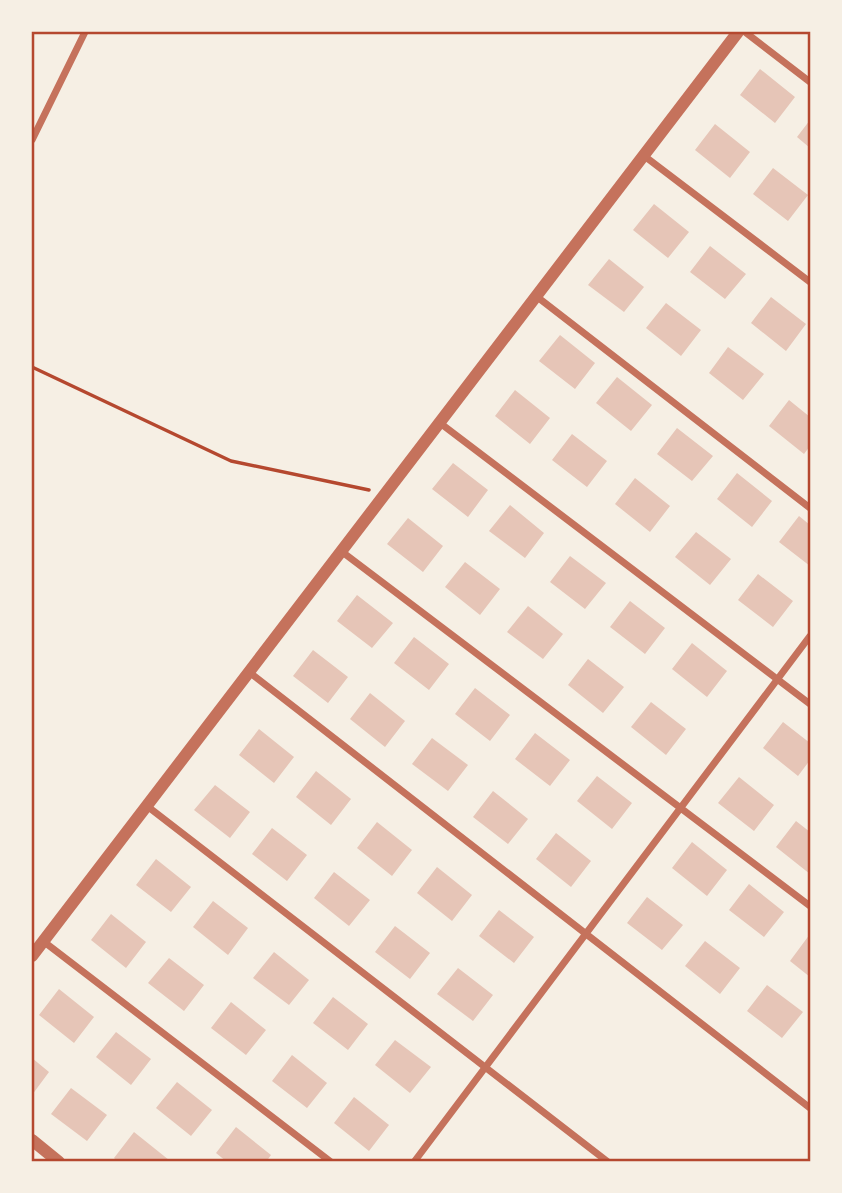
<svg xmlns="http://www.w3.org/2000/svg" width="842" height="1193" font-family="'Golos Text',sans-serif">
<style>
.building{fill:#e6c5b7}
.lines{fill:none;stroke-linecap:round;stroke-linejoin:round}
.path{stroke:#b5482f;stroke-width:3.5}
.minor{stroke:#c5725c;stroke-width:7}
.tertiary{stroke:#c5725c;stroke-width:12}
.neatline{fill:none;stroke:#b5482f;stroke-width:2.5}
</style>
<rect width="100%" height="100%" fill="#f6efe4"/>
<path class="building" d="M760,69L795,97L775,123L740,95Z
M810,120V148L797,137Z
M715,124L750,152L730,178L695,150Z
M773,168L808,195L788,221L753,194Z
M654,204L689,232L668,258L633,230Z
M710,246L746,274L725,299L690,272Z
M609,259L644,287L624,312L588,285Z
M771,297L806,324L786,351L751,323Z
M666,303L701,330L681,356L646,328Z
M560,335L595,363L575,389L539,361Z
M728,347L764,374L743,400L709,373Z
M617,377L652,405L631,431L596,403Z
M515,390L550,418L530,444L495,416Z
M789,400L810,417V446L804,454L769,426Z
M677,428L713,456L692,481L657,454Z
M572,434L607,461L587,487L552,460Z
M453,463L488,490L468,517L432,489Z
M737,473L772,501L752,527L717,499Z
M635,478L670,506L650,532L615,504Z
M510,505L544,533L525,558L489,531Z
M799,516L810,525V566L779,542Z
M408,518L443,546L423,572L387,544Z
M696,532L731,559L710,585L675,557Z
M570,556L606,583L585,609L550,582Z
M465,562L500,589L480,615L445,587Z
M758,574L793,601L773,627L738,600Z
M357,595L393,623L372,648L337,621Z
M630,601L665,628L645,654L610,627Z
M528,606L563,634L543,659L507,632Z
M414,637L449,664L429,690L394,663Z
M692,643L727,671L707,697L672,669Z
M313,650L348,677L328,703L293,676Z
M588,659L624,687L603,713L568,685Z
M475,688L510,715L490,741L455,714Z
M370,693L405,721L385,747L350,719Z
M651,702L686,729L666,755L631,727Z
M783,722L810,743V760L798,776L763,748Z
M259,729L294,757L274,783L239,755Z
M535,733L570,760L550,786L515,759Z
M432,738L468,765L448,791L412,764Z
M316,771L351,799L331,825L296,797Z
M597,776L632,803L612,829L577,801Z
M739,777L774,805L754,831L718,803Z
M215,785L250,812L230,838L194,810Z
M493,791L528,819L508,844L473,817Z
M796,821L810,832V874L776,847Z
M377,822L412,850L392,876L357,848Z
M272,828L307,855L287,881L252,854Z
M556,833L591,861L571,887L536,859Z
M692,842L727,870L707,896L672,868Z
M156,859L191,887L171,912L136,885Z
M437,867L472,895L452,921L417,893Z
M334,872L370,900L349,926L314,898Z
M749,884L784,912L764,937L729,910Z
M647,897L683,925L662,950L627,923Z
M213,901L248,928L228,955L193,927Z
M499,910L534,937L514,963L479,936Z
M111,914L146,942L126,968L91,940Z
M395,926L430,953L410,979L375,952Z
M810,934V977L790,961Z
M705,941L740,968L720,994L685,966Z
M274,952L309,980L289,1005L253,978Z
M169,958L204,985L184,1011L148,983Z
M458,968L493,995L473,1021L437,994Z
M767,985L803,1012L782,1038L747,1011Z
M59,989L94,1017L74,1043L39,1015Z
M333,997L368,1024L348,1050L313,1023Z
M231,1002L266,1030L246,1055L211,1028Z
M116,1032L151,1059L131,1085L96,1057Z
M395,1040L431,1067L410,1093L375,1065Z
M292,1055L327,1083L307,1108L272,1081Z
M32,1058L49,1072L32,1095Z
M177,1082L212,1110L191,1136L156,1108Z
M71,1088L107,1115L87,1141L51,1114Z
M354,1097L389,1125L369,1151L334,1123Z
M236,1127L271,1155L266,1162H227L216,1153Z
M134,1132L169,1160L168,1162H118L114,1158Z"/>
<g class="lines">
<path class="path" d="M32,367L231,461L369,490"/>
<path class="minor" d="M745,32L810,82
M32,140L85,32
M643,155L810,282
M536,296L810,508
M440,423L810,704
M341,551L810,906
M249,672L810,1108
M147,806L608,1162
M43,941L331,1162
M414,1162L810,636"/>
<path class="tertiary" d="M32,956L738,32
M32,1140L59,1162"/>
</g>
<rect width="842" height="1193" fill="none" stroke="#f6efe4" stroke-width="66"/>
<rect x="33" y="33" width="776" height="1127" class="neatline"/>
</svg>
